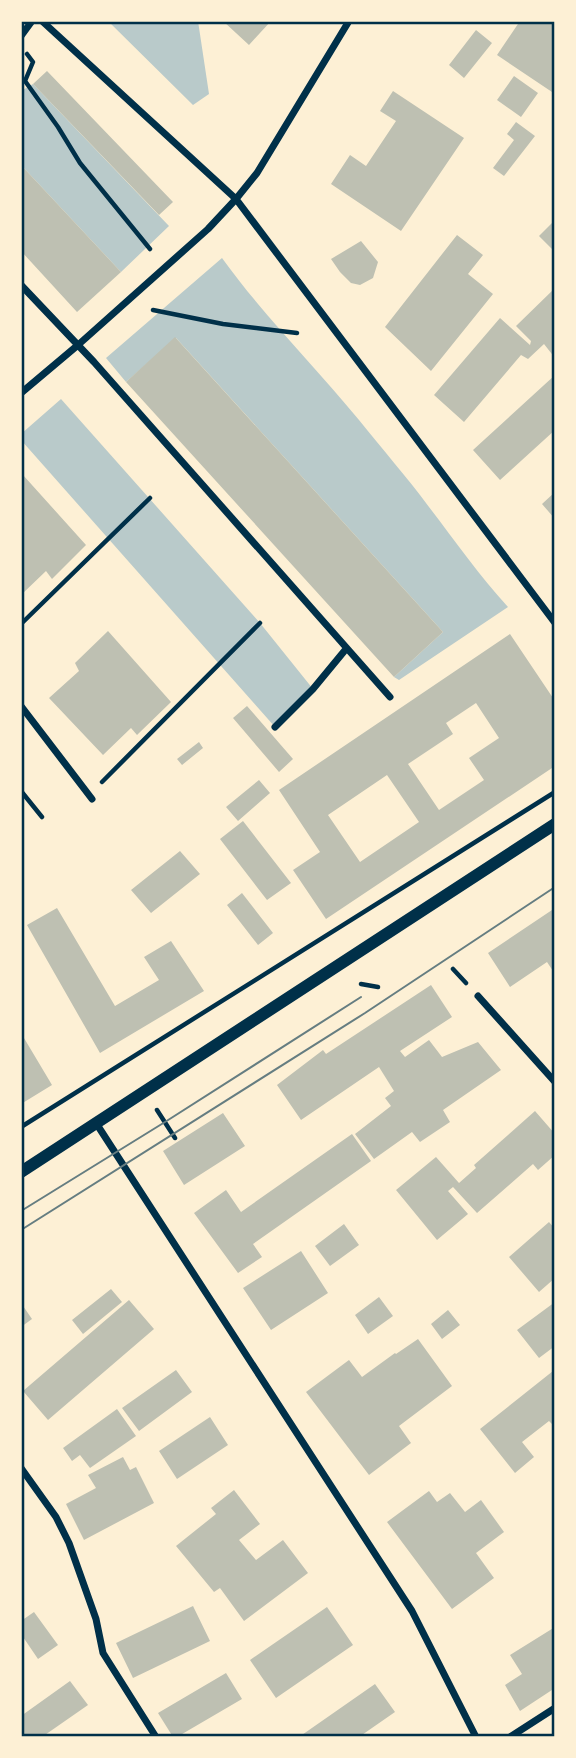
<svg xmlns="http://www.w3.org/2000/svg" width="576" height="1758" font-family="Roboto,sans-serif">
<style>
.green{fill:#b9caca}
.building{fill:#bec0b2;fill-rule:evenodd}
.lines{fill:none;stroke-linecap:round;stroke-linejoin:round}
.path{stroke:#003049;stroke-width:4.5}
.minor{stroke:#003049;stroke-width:7}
.tertiary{stroke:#003049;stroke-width:12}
.tram{stroke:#657d81;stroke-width:2}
.neatline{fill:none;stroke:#003049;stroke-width:2.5}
</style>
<rect width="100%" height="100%" fill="#fdf0d5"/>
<path class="green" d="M108,21H198L209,94L193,105Z
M33,84L169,226L121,272L21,165V91Z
M222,258C263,315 314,365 359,420C382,449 407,477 429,507C455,541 479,575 508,607L399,680L394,677L443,632L176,338L126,382L106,358Z
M61,399L260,623L313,689L275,727L21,440V434Z"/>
<path class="building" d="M223,21H271L249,45Z
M520,21H555V94L497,55Z
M476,30L492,43L464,78L449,65Z
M47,71L173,202L159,215L33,84Z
M514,76L538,93L521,117L497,100Z
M393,91L464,138L401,231L331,184L350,155L366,166L396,121L380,111Z
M516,122L535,136L504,176L493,168L514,140L507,134Z
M21,165L121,272L77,312L21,251Z
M555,220V249L553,250L539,236Z
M457,235L483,255L468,274L493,294L431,371L385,327Z
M361,241L378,262L373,278L360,285L351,283L340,272L331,259Z
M555,288V358L544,344L528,359L521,355L464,422L434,395L500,318L530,345L531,341L516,326Z
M175,337L443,632L394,677L126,382Z
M555,375V430L500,480L473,450Z
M23,475L86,545L52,579L46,571L21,595V476Z
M555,492V519L542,504Z
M108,631L171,702L137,735L131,728L103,755L49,698L79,671L75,663Z
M510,634L555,701V766L326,919L293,870L320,852L279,790ZM476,703L499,738L469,758L484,780L439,810L408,764L453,734L446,723ZM387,775L419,822L360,862L328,815Z
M247,706L293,759L279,772L233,718Z
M199,742L203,748L182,765L177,759Z
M259,780L270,793L238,821L226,807Z
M243,821L291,883L267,900L220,839Z
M180,851L200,874L151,913L131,890Z
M242,893L273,933L258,945L227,905Z
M57,908L115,1006L159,980L144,957L171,941L204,991L100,1053L27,925Z
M555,908V974L547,962L510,987L488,953Z
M431,985L452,1017L400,1051L405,1057L429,1040L442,1057L478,1042L501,1070L443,1110L450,1122L420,1142L412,1132L374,1159L355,1134L391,1106L385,1098L394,1091L379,1067L301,1120L277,1085L323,1050L326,1054Z
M21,1033L52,1085L21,1104Z
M535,1111L555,1134V1155L538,1170L533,1164L477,1213L453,1187L448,1191L468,1214L437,1240L396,1190L436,1157L459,1183L476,1168L474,1165Z
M223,1113L245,1146L184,1185L163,1151Z
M352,1134L371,1161L253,1244L262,1257L238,1273L194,1213L226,1190L241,1212Z
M549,1222L555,1229V1278L539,1292L509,1257Z
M344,1224L359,1245L330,1266L315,1246Z
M301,1251L328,1293L271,1330L243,1288Z
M111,1289L122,1302L83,1334L72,1320Z
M379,1297L393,1316L368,1334L355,1315Z
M129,1300L154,1329L48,1420L23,1391Z
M555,1302V1346L539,1358L517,1330Z
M21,1303L32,1319L21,1327Z
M448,1310L460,1325L442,1339L431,1324Z
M418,1339L452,1386L399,1426L411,1443L369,1475L306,1392L349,1360L362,1377L395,1353L396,1354Z
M176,1370L192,1392L139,1431L122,1408Z
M553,1371L555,1374V1427L549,1421L522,1442L534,1457L515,1473L480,1429Z
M117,1409L136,1436L90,1468L80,1455L72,1461L63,1448Z
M210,1417L228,1445L177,1479L159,1451Z
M123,1457L130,1470L136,1467L154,1503L84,1540L66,1504L96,1488L88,1475Z
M234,1490L260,1524L239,1540L256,1560L283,1540L308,1573L244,1621L220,1588L214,1592L176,1546L216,1514L211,1508Z
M429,1491L437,1502L450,1493L465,1512L481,1500L504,1532L476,1553L494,1578L452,1609L387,1522Z
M193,1606L210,1641L133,1678L116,1643Z
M327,1607L353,1645L276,1698L250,1660Z
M34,1612L58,1645L38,1659L21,1634V1621Z
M555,1627V1688L520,1711L505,1685L522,1674L510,1655Z
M226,1673L242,1699L177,1737H173L158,1713Z
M70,1681L88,1705L42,1737H21V1716Z
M375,1684L395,1712L359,1737H299Z"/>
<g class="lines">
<path class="path" d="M27,54L33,62L25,81L58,127L80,163L150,249
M153,310L223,324L297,333
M21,624L150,498
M102,782L260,623
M21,791L42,817
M453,969L466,983
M361,984L378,987
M157,1110L175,1138
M21,1127L555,792"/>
<path class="minor" d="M42,21L236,199L555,623
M21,36L32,21
M21,285L94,362L390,697
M21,393L78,345L208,229L236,199L257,173L349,21
M21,706L92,799
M275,727L313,689L346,649
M478,996L555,1082
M96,1123L412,1611L476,1737
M21,1468L56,1517L69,1543L96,1619L103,1653L156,1737
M510,1737L555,1708"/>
<path class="tertiary" d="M21,1172L555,824"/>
<path class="tram" d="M21,1211L165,1122L361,997
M21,1230L365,1013L555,887"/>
</g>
<rect width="576" height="1758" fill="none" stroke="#fdf0d5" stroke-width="46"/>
<rect x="23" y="23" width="530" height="1712" class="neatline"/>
</svg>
